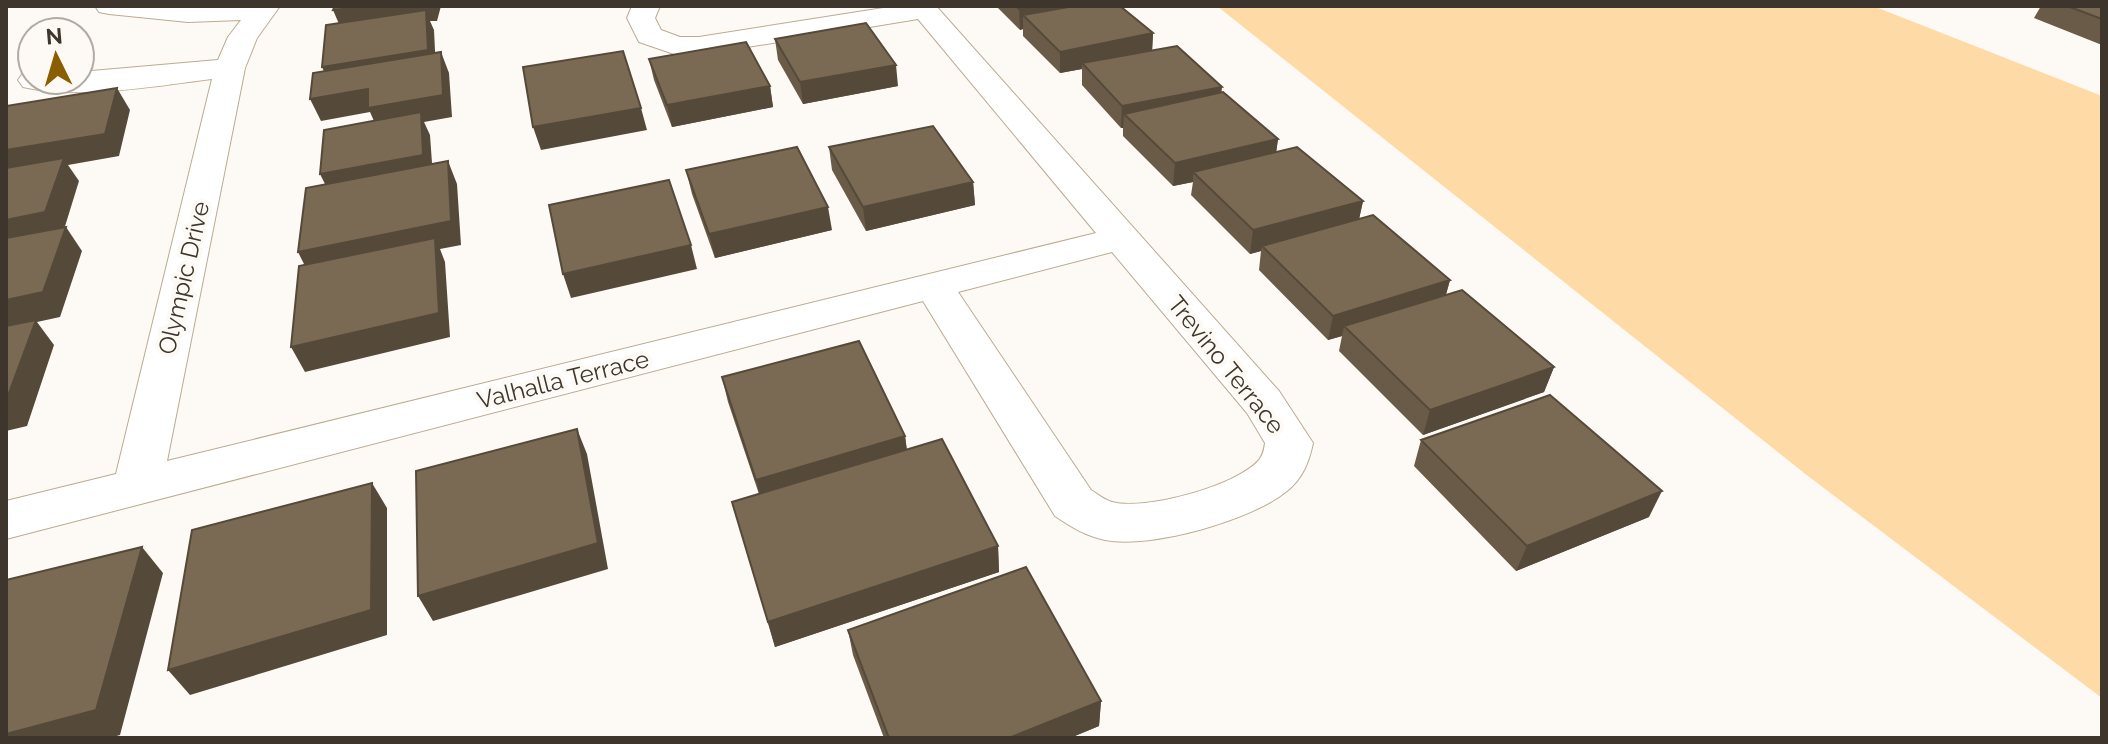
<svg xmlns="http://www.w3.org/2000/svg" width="2108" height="744" font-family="Raleway,sans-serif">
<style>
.green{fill:#fedaa6}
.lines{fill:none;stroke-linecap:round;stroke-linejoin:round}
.minor-casing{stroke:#bcab92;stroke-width:2}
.minor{fill:#fff;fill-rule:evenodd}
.wall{fill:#695b47}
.shaded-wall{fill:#554a3a}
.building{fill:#7a6a53;stroke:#554a3a;stroke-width:2}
.labels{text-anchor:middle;stroke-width:8;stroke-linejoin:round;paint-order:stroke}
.street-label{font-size:24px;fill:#3e362c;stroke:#fdf9f4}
</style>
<rect width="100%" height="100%" fill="#fdf9f4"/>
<path class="green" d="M1217,6H1873L2102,96V698L1808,476Z"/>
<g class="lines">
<defs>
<path id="minor" d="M95,6H280L257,38L245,68L167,461L1096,233L918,19L699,55H677L639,42L627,18L632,6H660L655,18L661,30L680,37H699L896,6H936L1279,391L1313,443C1309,462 1303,478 1287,491C1252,520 1151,549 1105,540C1086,536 1071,527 1055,516L923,301L6,539V501L116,474L212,79C156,86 78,100 23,87L18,80L23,73L32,71V80H80V72L218,60L228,37L241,20L188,22L109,14L99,12ZM1112,252L1247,413L1265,443C1264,450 1263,455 1259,460C1237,486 1144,511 1112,502C1105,500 1097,494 1091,490L958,292Z"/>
</defs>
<use href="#minor" class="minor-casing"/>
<use href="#minor" class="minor"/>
</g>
<path class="wall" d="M996,6H1120L1153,33L1152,50L1221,93L1278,139L1276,152L1363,201L1359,219L1450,280L1446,295L1554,367L1544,392L1423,435L1339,351L1342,336L1328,340L1259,270L1261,251L1250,254L1191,195L1193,182L1173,186L1123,136V128H1121L1082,85V69L1060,73L1023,36V29L1020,30Z
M2041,6H2102V45L2034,18Z
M775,39L898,86L803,104L778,60Z
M649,59L770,86L773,107L672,127L654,80Z
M829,147L973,182L975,205L866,231L832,170Z
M686,170L832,230L715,258L692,194Z
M722,377L905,436L907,450L998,546L999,572L775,647L732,502L759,494L728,402Z
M1421,440L1649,517L1516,571L1414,466Z
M848,630L1101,701L1099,726L1070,738H884L853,655Z"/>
<path class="shaded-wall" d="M374,6H441L437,21H430L434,30L436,71L332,89L322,67L342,31L333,10Z
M1036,6H1107L1023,15V29L1020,30L1019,9Z
M1153,33L1152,54L1082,63V69L1060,73V52Z
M441,52L449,73L452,117L424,122L430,135L433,177L332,198L320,174L378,130L370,112L321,121L310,99Z
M896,65L898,86L803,104L800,82Z
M770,86L773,107L672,127L667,105Z
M1222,87L1220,109L1124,114L1123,128H1121L1122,106Z
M117,88L130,110L119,156L68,165L79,181L62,236L6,247V150Z
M641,108L647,130L541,150L533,127Z
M1278,139L1275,161L1193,172V182L1173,186L1175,163Z
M448,161L457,184L461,245L440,249L445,262L450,337L305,372L291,347L310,276L298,252Z
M973,182L975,205L866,231L863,207Z
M1363,201L1358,224L1262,246L1261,251L1250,254L1253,230Z
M828,207L832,230L715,258L709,234Z
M66,227L82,251L60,317L37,322L54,345L27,426L6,431V300Z
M691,245L697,269L571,298L563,274Z
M1450,280L1443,304L1344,326L1342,336L1328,340L1333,316Z
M1554,367L1544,392L1423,435L1430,410Z
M577,429L587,454L608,569L433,621L418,596Z
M905,436L908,461L762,505L756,480Z
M372,483L387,508V635L190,695L168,670Z
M1662,491L1649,517L1516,571L1527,546Z
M998,546L999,572L775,647L768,622Z
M142,547L163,573L120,735L110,738H6V734Z
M1101,701L1099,726L1070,738H1009Z"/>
<path class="building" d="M335,6H374L333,10Z
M1016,6H1036L1019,9Z
M1074,6H1120L1153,33L1060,52L1023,15Z
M2067,6H2102V19Z
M426,10L428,50L322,67L326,25Z
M866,23L896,65L800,82L775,39Z
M746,42L770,86L667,105L649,59Z
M1177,46L1222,87L1122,106L1082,63Z
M623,51L641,108L533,127L523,67Z
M441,52L443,95L368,108V89L310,99L313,73Z
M117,88L105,134L6,150V106Z
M1223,92L1278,139L1175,163L1124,114Z
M421,112L423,155L320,174L324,130Z
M933,126L973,182L863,207L829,147Z
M797,147L828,207L709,234L686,170Z
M1297,147L1363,201L1253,230L1193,172Z
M64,158L45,212L6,220V168Z
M448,161L451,221L298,252L306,188Z
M669,180L691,245L563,274L549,205Z
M1373,215L1450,280L1333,316L1262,246Z
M66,227L43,292L6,300V238Z
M435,238L439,313L291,347L299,266Z
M1462,290L1554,367L1430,410L1344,326Z
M36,320L6,401V326Z
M859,341L905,436L756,480L722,377Z
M1550,395L1662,491L1527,546L1421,440Z
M577,429L598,543L418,596L416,471Z
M942,439L998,546L768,622L732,502Z
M372,483L371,610L168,670L192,530Z
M142,547L96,710L6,734V580Z
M1026,567L1101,701L1009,738H889L848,630Z"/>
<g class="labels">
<g class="street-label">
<text transform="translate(184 278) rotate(-77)" y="8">Olympic Drive</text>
<text transform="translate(1226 365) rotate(51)" y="8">Trevino Terrace</text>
<text transform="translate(563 380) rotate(-14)" y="8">Valhalla Terrace</text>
</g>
</g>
<rect width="2108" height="744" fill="none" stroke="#3e362c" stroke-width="16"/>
<g transform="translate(56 56) rotate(355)"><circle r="38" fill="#fdf9f4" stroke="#b1aba4" stroke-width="2"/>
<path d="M0-6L14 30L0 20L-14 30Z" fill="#8a5d00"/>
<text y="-12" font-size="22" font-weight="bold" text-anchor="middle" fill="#3e362c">N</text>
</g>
</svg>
